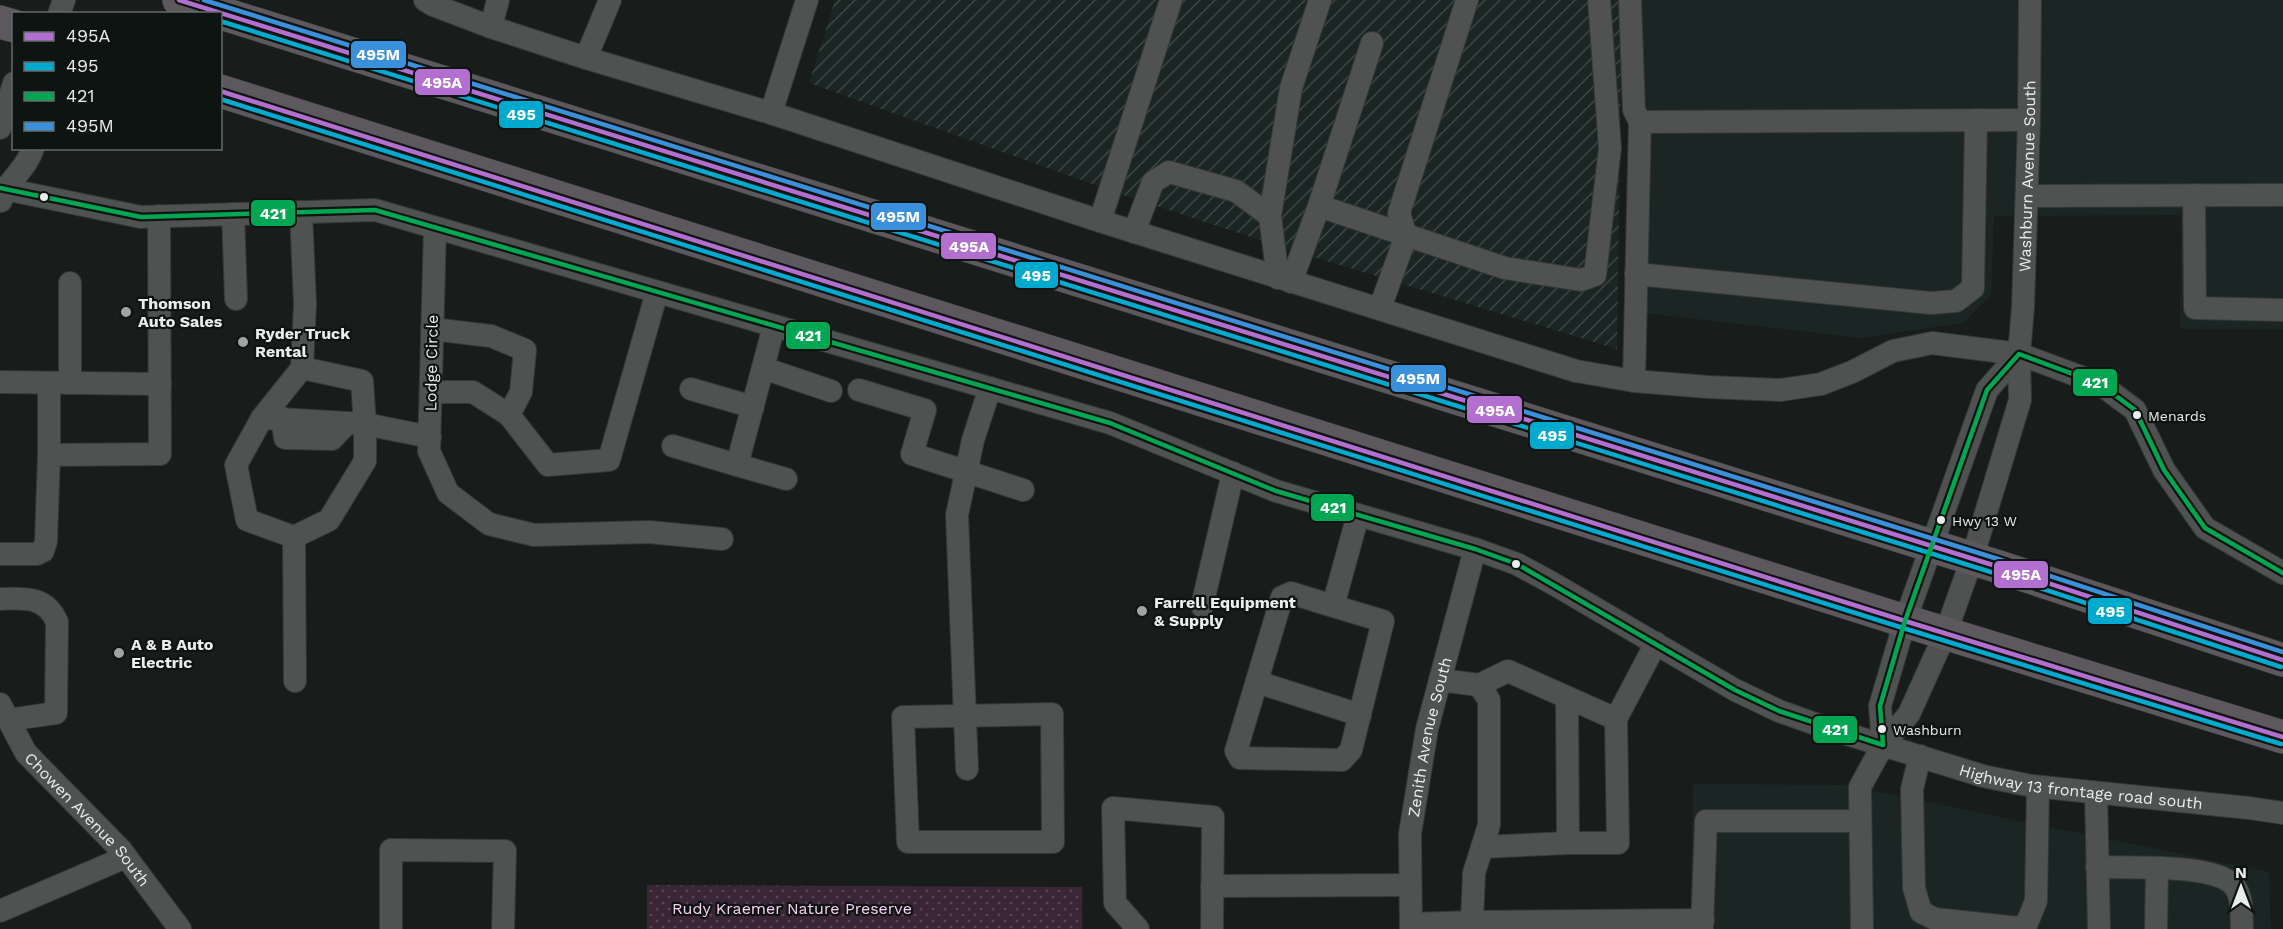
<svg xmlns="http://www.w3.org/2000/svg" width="2283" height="929" font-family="'Work Sans',sans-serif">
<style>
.built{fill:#1b2624}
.industrial{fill:url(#industrial-furrows)}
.grass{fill:url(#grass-dots)}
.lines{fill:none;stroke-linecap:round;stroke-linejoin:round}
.minor-casing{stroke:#353837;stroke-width:24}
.highway-casing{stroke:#353837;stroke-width:34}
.minor{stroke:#4f5251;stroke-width:22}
.highway{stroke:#5c585d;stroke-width:33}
.bus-1-casing{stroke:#0e1412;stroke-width:9}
.bus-2-casing{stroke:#0e1412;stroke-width:9}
.bus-3-casing{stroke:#0e1412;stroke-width:9}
.bus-4-casing{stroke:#0e1412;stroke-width:9}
.bus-1{stroke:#b36fd0;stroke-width:4.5}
.bus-2{stroke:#00a9ce;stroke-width:4.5}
.bus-3{stroke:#00a651;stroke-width:4.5}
.bus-4{stroke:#3a90db;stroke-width:4.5}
.bus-dot{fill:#e9edec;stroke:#0e1412;stroke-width:2}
.poi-dot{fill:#a0a4a2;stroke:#0e1412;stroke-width:2}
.labels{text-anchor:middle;stroke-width:4.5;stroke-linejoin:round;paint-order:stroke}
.bus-label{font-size:14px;fill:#e9edec;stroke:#0e1412;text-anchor:start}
.street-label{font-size:16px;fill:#e9edec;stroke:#0e1412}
.poi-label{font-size:16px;font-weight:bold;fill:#e9edec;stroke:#0e1412;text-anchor:start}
.park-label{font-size:16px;fill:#fbcff5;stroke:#0e1412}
.line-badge{stroke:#0e1412;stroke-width:2}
.badge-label{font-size:16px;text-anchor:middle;font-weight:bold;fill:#fff}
</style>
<defs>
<pattern id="industrial-furrows" width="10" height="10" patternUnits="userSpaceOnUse" patternTransform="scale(1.5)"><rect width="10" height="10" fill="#1b2624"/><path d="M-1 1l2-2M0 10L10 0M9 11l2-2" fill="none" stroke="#3c4644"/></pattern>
<pattern id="grass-dots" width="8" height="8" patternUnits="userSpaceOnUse" patternTransform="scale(1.5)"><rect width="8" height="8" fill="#3b2638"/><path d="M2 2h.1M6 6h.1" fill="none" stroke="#574655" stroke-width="1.8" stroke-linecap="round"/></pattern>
</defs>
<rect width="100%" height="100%" fill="#181c1a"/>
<path class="built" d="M1629,0H2283V329H2180L2181,215L1994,216L1991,296L1963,323L1861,338L1626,311Z
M1693,784L1845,785L2269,872L2271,929H1690Z"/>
<path class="industrial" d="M835,0H1622L1617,349L1284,248L1126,196L809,83Z"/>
<path class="grass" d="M647,885L1082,887V929H647Z"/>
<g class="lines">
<defs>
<g id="minor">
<path d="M425,0L433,5L491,27L586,58L771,113L1100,221L1576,371L1634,381L1708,387L1781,390L1821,384L1852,372L1893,351L1932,343L2019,354L2100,384L2135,410L2164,470L2205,528L2283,573"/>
<path d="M1630,0L1634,110L1640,122"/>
<path d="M59,14L64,0"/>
<path d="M491,27L498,0"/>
<path d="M586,58L610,0"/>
<path d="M771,113L807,0"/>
<path d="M0,128L14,83"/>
<path id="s1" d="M0,188L141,217L375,210L1110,423L1276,491L1475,549L1517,564L1552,583L1735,690L1779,711L1824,727L1983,776L2032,786L2249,808L2283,813"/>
<path d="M2194,195L2195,308L2283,310"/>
<path d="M2027,196L2283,195"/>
<path d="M1,201C7,180 27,169 33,148"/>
<path d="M1319,206L1372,43"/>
<path d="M301,212L305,304L302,368L262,418L236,465L247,520L294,537L329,520L365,461V424L362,381L302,368"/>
<path d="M233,214L236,299"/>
<path d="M1270,216L1291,88L1320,0"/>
<path d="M1100,221L1171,0"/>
<path d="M435,229L429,451L448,493L489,524L534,535L649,532L722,539"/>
<path d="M1134,232L1153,182L1169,172L1236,191L1270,216L1278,278"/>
<path d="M1636,274L1931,303L1956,301L1973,288L1976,120"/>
<path d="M1291,282L1319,206L1505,268L1581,280L1595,275L1610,148L1599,0"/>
<path d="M70,283V383"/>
<path d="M1380,308L1406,236L1399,213L1467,0"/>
<path d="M774,326L737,465L786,479"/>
<path d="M763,368L831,391"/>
<path d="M1634,381L1640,122L2029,120"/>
<path d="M0,382L160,384"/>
<path d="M49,383V455"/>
<path d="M691,389L753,407"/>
<path d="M859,390L925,410L912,454L1023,490"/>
<path d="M431,392H473L509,415L521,392L525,350L491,336L432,329"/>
<path d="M509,415L548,465L609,460L657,292"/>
<path d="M262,418L365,424L430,437"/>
<path d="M282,418L285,438L332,439L347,423"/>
<path d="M673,446L737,465"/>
<path d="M294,537L295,681"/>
<path d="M0,554H37L43,551L46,541L49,455L160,454L159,216"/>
<path d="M0,599C25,598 46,596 57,622L56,713L8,720"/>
<path d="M1202,606L1233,473"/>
<path d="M1333,606L1383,621L1351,750L1342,760L1240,758L1236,751L1282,597L1291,593L1333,606L1358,515"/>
<path d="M1440,680L1479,685L1508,671L1616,719L1656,643"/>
<path d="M1257,682L1360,715"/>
<path d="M1567,699L1568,843H1618L1616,719"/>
<path id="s2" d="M0,704L26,753L121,850L180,929"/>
<path d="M1052,714L1053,842H908L903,717Z"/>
<path d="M1883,745L1880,706L1905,621L1987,390L2019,354"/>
<path d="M1920,756L1912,789L1914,888L1921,912L1935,919L2019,928L2027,923L2036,901L2038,787"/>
<path d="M967,769L957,515L973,440L990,388"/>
<path d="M2096,793L2099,929"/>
<path d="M1482,847L1568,843"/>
<path d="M2097,867C2128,868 2206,864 2230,882C2244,892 2241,914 2242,929"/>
<path d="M1212,886L1410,885"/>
<path d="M0,911L126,857"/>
<path d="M1472,922L1703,920"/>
<path d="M1411,924L1472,922L1474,873L1489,825V700L1479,685"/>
<path d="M391,929V850L505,851L503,929"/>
<path d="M1138,929L1115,903L1113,808L1213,817L1212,929"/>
<path id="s3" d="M1411,929L1410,834L1427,729L1475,549"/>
<path d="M1702,929L1706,821H1860"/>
<path id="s4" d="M1862,929L1860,787L1883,745L1909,714L1946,632L1972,559L2020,400L2019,354L2023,307L2029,120L2030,0"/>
<path d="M2156,929L2157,869"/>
</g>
<path id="highway" d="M179,0L1996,566L2283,660
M0,22L14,26
M220,91L1905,621L2283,737"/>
</defs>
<use href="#minor" class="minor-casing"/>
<use href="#highway" class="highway-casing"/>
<use href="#minor" class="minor"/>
<use href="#highway" class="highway"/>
<defs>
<path id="bus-1" d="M179,0L1996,566L2283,660
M220,91L1905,621L2283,737"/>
<path id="bus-2" d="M220,21L1994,573L2281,667
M220,99L1903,628L2281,744"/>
<path id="bus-3" d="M0,188L141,217L375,210L1110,423L1276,491L1475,549L1517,564L1735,690L1779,711L1883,745L1880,706L1905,621L1987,390L2019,354L2100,384L2135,410L2164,470L2205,528L2283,573"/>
<path id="bus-4" d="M204,0L1998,559L2283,652"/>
</defs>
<use href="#bus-1" class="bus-1-casing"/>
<use href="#bus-2" class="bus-2-casing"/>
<use href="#bus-3" class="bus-3-casing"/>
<use href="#bus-4" class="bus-4-casing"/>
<use href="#bus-1" class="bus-1"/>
<use href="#bus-2" class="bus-2"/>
<use href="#bus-3" class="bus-3"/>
<use href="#bus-4" class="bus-4"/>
</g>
<g class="bus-dot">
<circle cx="44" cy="197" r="5"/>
<circle cx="2137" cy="415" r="5"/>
<circle cx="1941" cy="520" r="5"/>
<circle cx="1516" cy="564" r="5"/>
<circle cx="1882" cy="729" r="5"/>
</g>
<g class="poi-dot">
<circle cx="126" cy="312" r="6"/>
<circle cx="243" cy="342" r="6"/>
<circle cx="1142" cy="611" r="6"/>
<circle cx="119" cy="653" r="6"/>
</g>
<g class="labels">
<g class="bus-label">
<text x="2148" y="421">Menards</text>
<text x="1952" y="526">Hwy 13 W</text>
<text x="1893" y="735">Washburn</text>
</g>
<g class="street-label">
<text dy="6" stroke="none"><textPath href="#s4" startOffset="788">Washburn Avenue South</textPath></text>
<text transform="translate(431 363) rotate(-89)" y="6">Lodge Circle</text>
<text dy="6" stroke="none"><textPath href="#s3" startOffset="194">Zenith Avenue South</textPath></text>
<text dy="6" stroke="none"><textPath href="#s1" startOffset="2188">Highway 13 frontage road south</textPath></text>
<text dy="6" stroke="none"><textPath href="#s2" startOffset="146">Chowen Avenue South</textPath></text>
</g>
<g class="poi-label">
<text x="138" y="309">Thomson<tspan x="138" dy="18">Auto Sales</tspan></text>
<text x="255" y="339">Ryder Truck<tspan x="255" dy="18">Rental</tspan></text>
<text x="1154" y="608">Farrell Equipment<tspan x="1154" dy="18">&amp; Supply</tspan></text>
<text x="131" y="650">A &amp; B Auto<tspan x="131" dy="18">Electric</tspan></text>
</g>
<g class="park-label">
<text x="792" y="914">Rudy Kraemer Nature Preserve</text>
</g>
</g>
<g class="line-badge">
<rect x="350" y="40" width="57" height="29" rx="6" fill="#3a90db"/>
<rect x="414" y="68" width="57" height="28" rx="6" fill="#b36fd0"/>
<rect x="498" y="100" width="46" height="29" rx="6" fill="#00a9ce"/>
<rect x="250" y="199" width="46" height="28" rx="6" fill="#00a651"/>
<rect x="870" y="202" width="57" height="29" rx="6" fill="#3a90db"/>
<rect x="940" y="232" width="57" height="28" rx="6" fill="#b36fd0"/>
<rect x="1014" y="261" width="45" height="28" rx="6" fill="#00a9ce"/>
<rect x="785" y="321" width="46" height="29" rx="6" fill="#00a651"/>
<rect x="1390" y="364" width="57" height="29" rx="6" fill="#3a90db"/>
<rect x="2072" y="368" width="46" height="29" rx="6" fill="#00a651"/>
<rect x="1466" y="395" width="57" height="29" rx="6" fill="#b36fd0"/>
<rect x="1529" y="421" width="46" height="29" rx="6" fill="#00a9ce"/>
<rect x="1310" y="493" width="45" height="29" rx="6" fill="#00a651"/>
<rect x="1993" y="560" width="56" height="29" rx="6" fill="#b36fd0"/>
<rect x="2087" y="597" width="46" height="28" rx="6" fill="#00a9ce"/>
<rect x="1812" y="715" width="46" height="29" rx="6" fill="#00a651"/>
</g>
<g class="badge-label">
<text x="378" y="60">495M</text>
<text x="442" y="88">495A</text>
<text x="521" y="120">495</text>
<text x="273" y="219">421</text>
<text x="898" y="222">495M</text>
<text x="969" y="252">495A</text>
<text x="1036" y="281">495</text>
<text x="808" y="341">421</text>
<text x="1418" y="384">495M</text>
<text x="2095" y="388">421</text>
<text x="1495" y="416">495A</text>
<text x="1552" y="441">495</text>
<text x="1333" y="513">421</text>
<text x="2021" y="580">495A</text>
<text x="2110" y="617">495</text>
<text x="1835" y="735">421</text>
</g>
<rect x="12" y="12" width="210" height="138" fill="#0e1412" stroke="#666b69" stroke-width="1.5"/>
<rect x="24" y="32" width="30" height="9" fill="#b36fd0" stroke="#666b69" stroke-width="1.5"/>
<text x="66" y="42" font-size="18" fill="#e9edec">495A</text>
<rect x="24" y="62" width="30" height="9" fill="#00a9ce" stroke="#666b69" stroke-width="1.5"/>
<text x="66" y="72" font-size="18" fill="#e9edec">495</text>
<rect x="24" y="92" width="30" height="9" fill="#00a651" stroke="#666b69" stroke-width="1.5"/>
<text x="66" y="102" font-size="18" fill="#e9edec">421</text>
<rect x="24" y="122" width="30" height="9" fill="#3a90db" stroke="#666b69" stroke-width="1.5"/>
<text x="66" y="132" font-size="18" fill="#e9edec">495M</text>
<g transform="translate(2241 887)" stroke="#0e1412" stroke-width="4.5" paint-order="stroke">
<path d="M0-4.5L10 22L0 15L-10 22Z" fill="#e9edec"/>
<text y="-9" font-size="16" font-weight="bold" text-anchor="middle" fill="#e9edec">N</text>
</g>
</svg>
